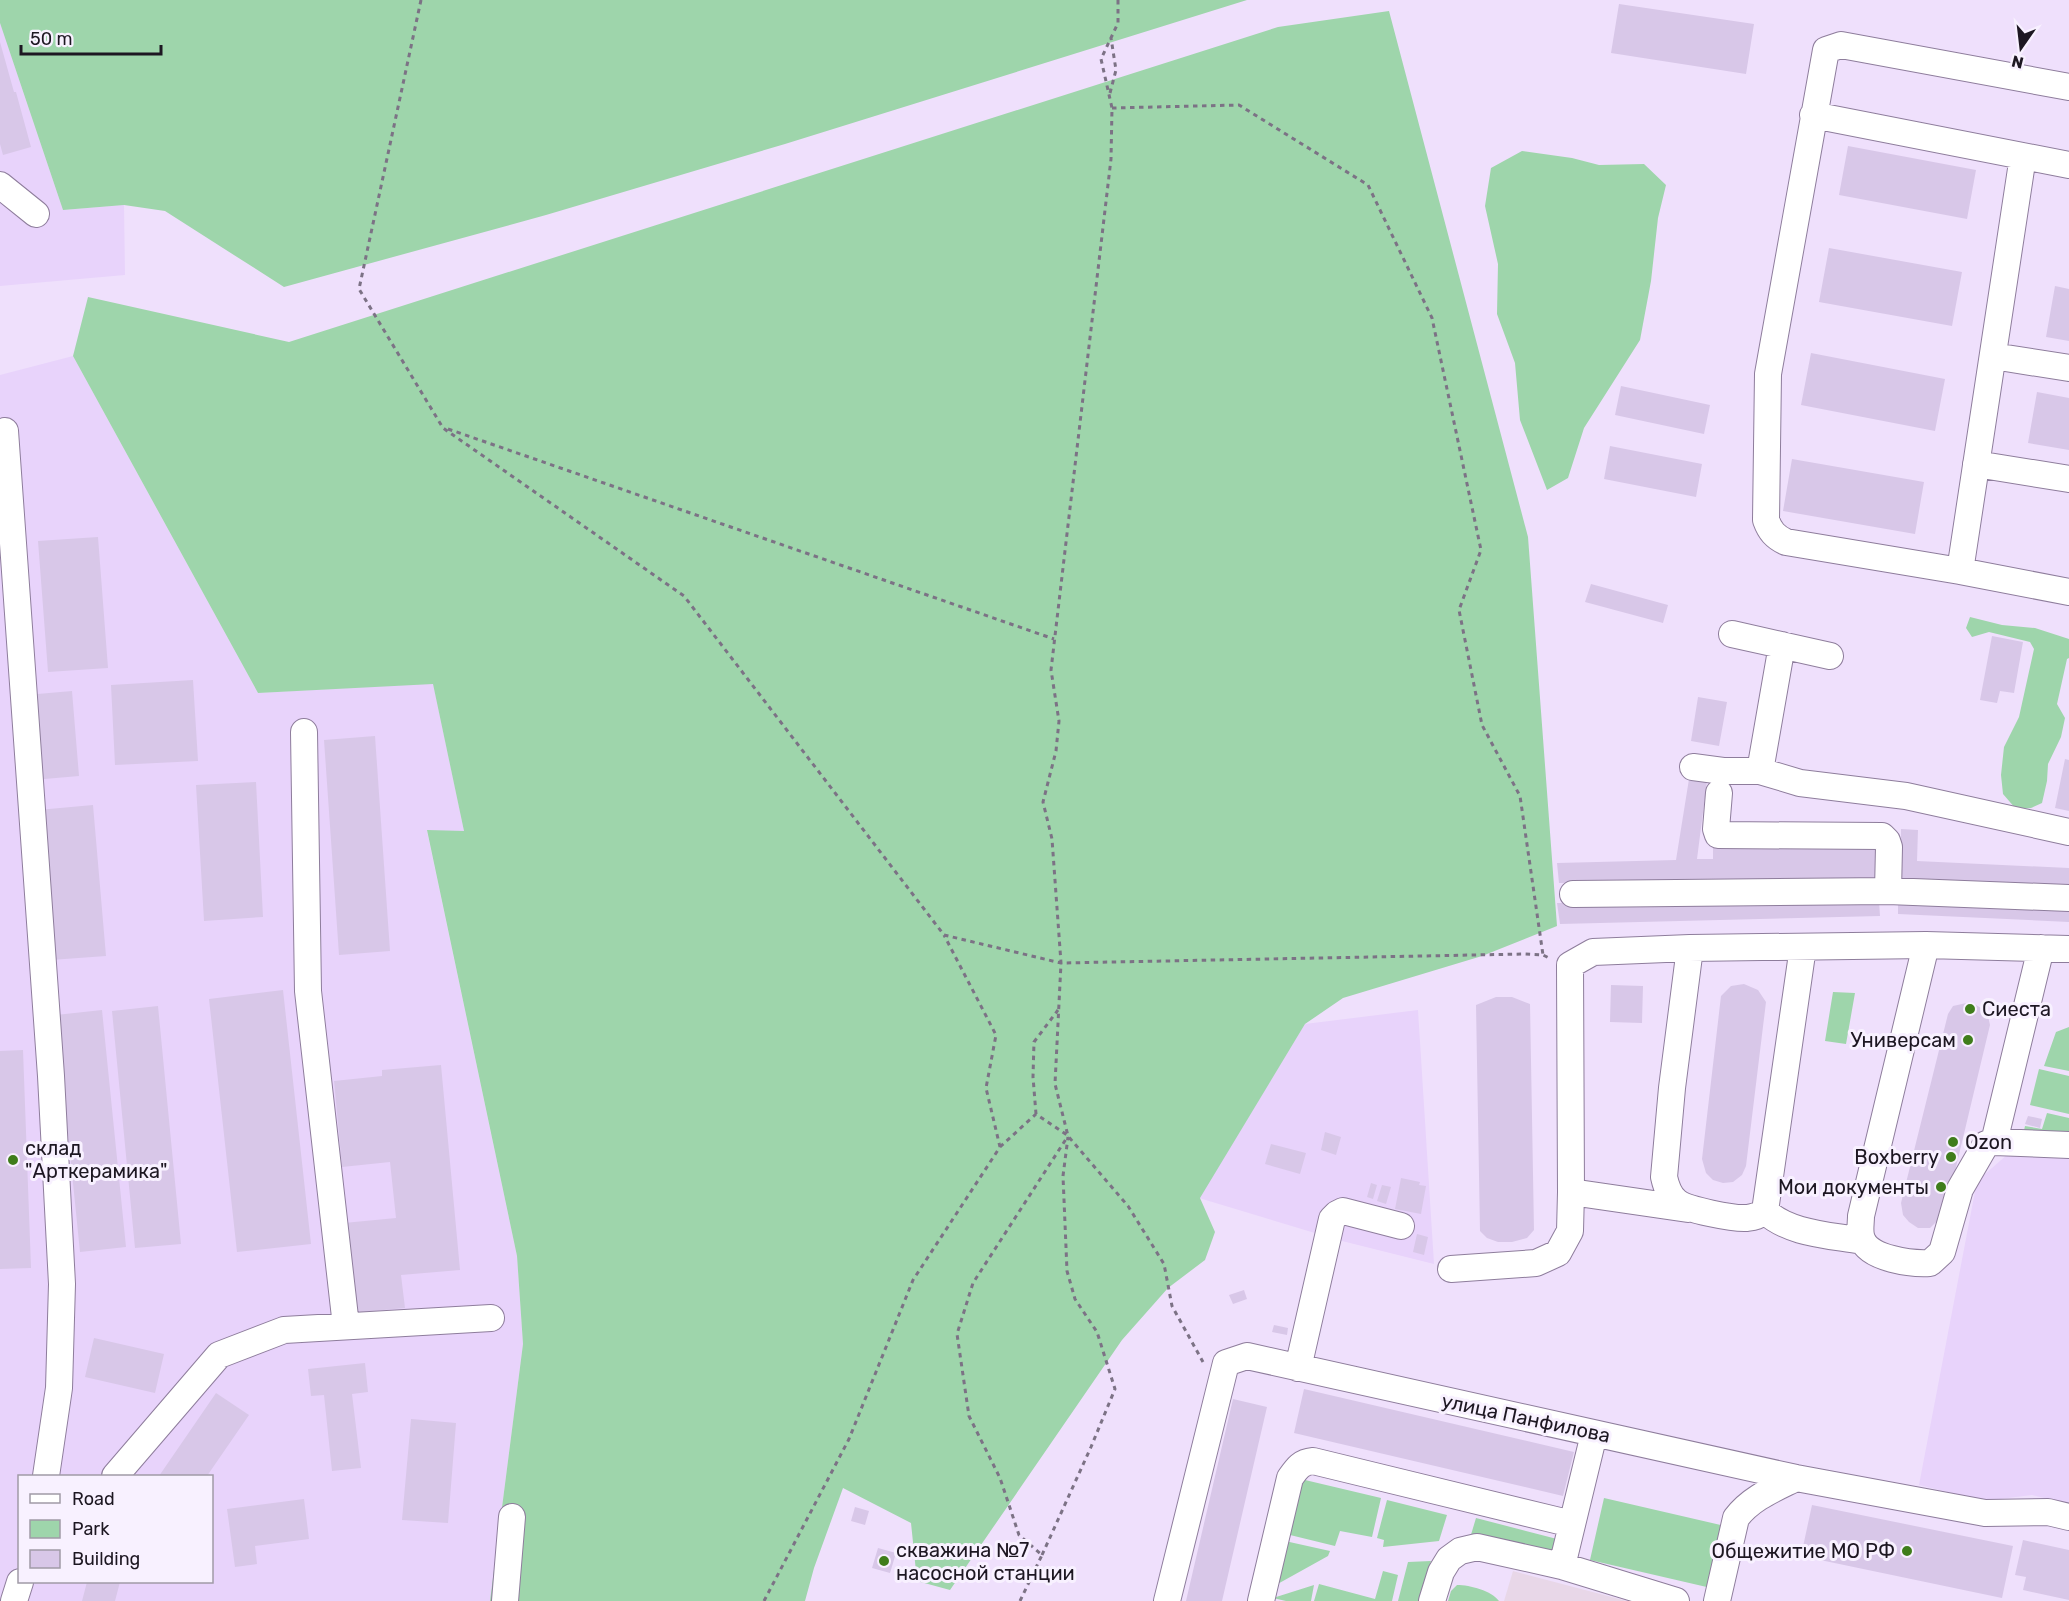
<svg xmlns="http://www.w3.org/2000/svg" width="2069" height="1601" font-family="Rubik,sans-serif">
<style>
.built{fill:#e8d3fb;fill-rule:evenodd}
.education{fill:#e8d7e8}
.green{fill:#9ed5ab}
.building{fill:#d8c7e8}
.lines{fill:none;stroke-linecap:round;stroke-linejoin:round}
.minor-casing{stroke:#8e7d9c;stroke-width:28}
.path{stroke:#7c7285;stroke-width:3;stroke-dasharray:4.5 4.5;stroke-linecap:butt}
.minor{stroke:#fff;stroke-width:26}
.poi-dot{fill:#3f7d1b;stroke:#f8f1ff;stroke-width:2}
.labels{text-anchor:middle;stroke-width:6;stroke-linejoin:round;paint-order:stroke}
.poi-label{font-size:20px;fill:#1d1722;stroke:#f8f1ff;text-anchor:start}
.street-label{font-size:20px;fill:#1d1722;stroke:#f8f1ff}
</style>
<rect width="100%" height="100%" fill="#efe0fc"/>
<path class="built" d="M0,23L63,210L124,205L125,275L0,286Z
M73,356L258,693L433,683L464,831H427L517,1256L523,1344L490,1601H0V375ZM20,1476H212V1582H20Z
M1418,1010L1434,1264L1338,1240L1199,1198L1305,1024Z
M2008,1154L2069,1159V1504L2032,1495L1984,1501L1919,1485L1977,1181Z"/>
<path class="education" d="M1513,1571L1627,1601H1504Z"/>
<path class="green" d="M0,0H1247L785,144L546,215L284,287L165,211L124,205L63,210L0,23Z
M1389,11L1528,537L1557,926L1482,956L1343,998L1305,1024L1200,1198L1215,1232L1205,1260L1168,1288L1122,1340L950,1590L917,1581L911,1523L843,1488L814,1568L805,1601H490L523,1344L517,1256L427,830L464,831L433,684L258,693L73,356L88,297L289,342L1278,27Z
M1522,151L1572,158L1599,165L1644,164L1666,185L1658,218L1651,281L1640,340L1584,428L1568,478L1547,490L1520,420L1515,363L1497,314L1498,264L1485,206L1491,168Z
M1970,617L2002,625L2035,628L2069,639V658L2067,659L2057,704L2065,718L2061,737L2048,764L2047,781L2042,803L2031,808L2016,809L2003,794L2001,775L2004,747L2019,717L2034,649L2030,642L1989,632L1972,637L1966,628Z
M1833,992L1855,993L1846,1044L1825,1041Z
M2069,1027V1071L2044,1066L2056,1032Z
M2039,1069L2069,1076V1114L2030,1105Z
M2047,1113L2069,1118V1156L2021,1144L2025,1126L2042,1129Z
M1305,1480L1381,1498L1372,1537L1340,1531L1335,1546L1286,1534L1299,1486Z
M1604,1498L1725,1526L1711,1588L1590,1560Z
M1387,1500L1447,1515L1439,1541L1383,1547L1384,1540L1377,1538Z
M1476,1518L1557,1539L1556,1555L1470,1538Z
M1285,1541L1330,1551L1328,1556L1274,1586Z
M1431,1561L1419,1601H1398L1408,1562Z
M1383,1571L1398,1575L1392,1601H1314L1319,1584L1375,1599Z
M1314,1585L1311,1601H1286L1273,1598Z
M1457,1585C1470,1585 1492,1591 1499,1601H1448L1451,1591Z"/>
<path class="building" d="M1619,4L1754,24L1746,74L1611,53Z
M0,42L14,92H16L31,147L3,155L0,144Z
M1848,146L1976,170L1967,219L1839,195Z
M1829,248L1962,272L1952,326L1819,302Z
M2055,286L2069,289V341L2046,337Z
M1811,353L1945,379L1935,431L1801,405Z
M1621,386L1710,405L1704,434L1615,415Z
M2037,392L2069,398V450L2028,443Z
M1610,446L1702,464L1696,497L1604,479Z
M1792,459L1924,482L1915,534L1783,511Z
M98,537L108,668L48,672L38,541Z
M1591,584L1668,605L1663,623L1585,602Z
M1992,636L2023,642L2014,693L2000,691L1997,703L1980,700Z
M193,680L198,761L115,765L111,685Z
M72,691L79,776L33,780L26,695Z
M1698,697L1727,702L1719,746L1691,741Z
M375,736L390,951L339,955L324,740Z
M2065,759L2069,760V811L2055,808Z
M1689,779L1707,781L1697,859H1713V843L1881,844L1882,880L1559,883L1557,863L1676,860Z
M256,782L263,917L204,921L196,785Z
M93,805L106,956L51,960L38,810Z
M1901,829L1918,830L1917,861L2069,868V886L1901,879Z
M1898,897L2069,903V922L1898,914Z
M1879,901L1880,916L1560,924L1557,903Z
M1744,984L1758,990L1766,1002L1746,1166L1742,1175L1733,1182L1723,1183L1713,1180L1706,1173L1702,1159L1721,996L1731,986Z
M1611,985L1643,986L1642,1023L1610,1022Z
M283,990L311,1244L237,1252L209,999Z
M1496,997H1512L1530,1004L1534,1230L1527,1238L1512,1242H1498L1487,1238L1480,1231L1476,1005Z
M1971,1002L1981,1008L1988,1016L1990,1025L1945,1213L1930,1228H1918L1909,1222L1903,1215L1901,1203L1948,1014L1953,1006Z
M158,1006L181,1244L135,1248L112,1011Z
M102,1010L126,1247L80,1252L56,1015Z
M23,1050L31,1268L0,1269V1051Z
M441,1065L460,1270L401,1275L405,1308L352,1313L344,1223L396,1218L390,1162L342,1167L334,1081L382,1076V1070Z
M2028,1116L2042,1119L2040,1128L2025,1124Z
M1325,1132L1341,1137L1336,1155L1321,1150Z
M1271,1144L1306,1153L1300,1174L1265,1164Z
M1401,1178L1420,1182L1419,1185L1426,1186L1421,1214L1395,1209Z
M1371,1183L1377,1185L1373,1199L1367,1197Z
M1382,1185L1391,1187L1386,1204L1377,1201Z
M1417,1234L1428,1237L1424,1255L1413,1252Z
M1244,1290L1247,1299L1233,1304L1229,1295Z
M1274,1325L1288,1328L1287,1335L1272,1332Z
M94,1338L164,1354L155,1393L85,1377Z
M365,1363L368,1392L352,1394L361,1468L332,1471L324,1395L311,1396L308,1369Z
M1304,1389L1574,1452L1563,1496L1294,1433Z
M216,1393L249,1415L207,1476H159Z
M1233,1399L1267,1407L1222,1601H1186Z
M411,1419L456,1423L448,1523L402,1520Z
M304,1499L309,1539L255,1546L257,1564L235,1567L227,1509Z
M1812,1505L2013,1546L2002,1598L1801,1556Z
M855,1507L869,1511L865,1525L851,1521Z
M2023,1540L2069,1550V1600L2023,1590L2026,1577L2015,1575Z
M878,1548L896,1553L890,1573L872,1568Z
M87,1582H120L115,1601H82Z"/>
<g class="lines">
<defs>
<path id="minor" d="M2069,87L1841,45L1826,50L1768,374L1766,520C1770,531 1775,537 1786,542L1960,571L2069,592
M1813,115L2069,165
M0,185L36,214
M1993,356L2069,368
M5,431L51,1076L62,1284L59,1388L46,1476
M1976,464L2069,479
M1960,571L2023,156
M1732,634L1830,656
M304,732L308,991L346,1326
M1693,767L1723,771H1760L1782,645
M1760,771L1800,783L1906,796L2069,832
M1719,793L1716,829L1718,835L1882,836L1887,841L1889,847L1888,891
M1573,894L1888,891L2069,898
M1926,945L1861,1216C1861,1224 1859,1232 1862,1239C1869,1259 1912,1264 1930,1263L1942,1252L1960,1189L1986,1144L1994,1142L2069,1145
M1690,948L1672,1088L1664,1177C1666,1186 1669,1196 1677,1202C1687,1210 1734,1219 1747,1218C1754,1217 1759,1216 1765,1211C1789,1234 1830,1235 1862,1241
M1994,1142L2041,948
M1688,1209L1571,1192L1570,965L1593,952L1690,948L1926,945L2069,949
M1765,1211L1803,947
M1451,1269L1536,1263L1558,1253L1570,1231L1571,1192
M1298,1368L1332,1219L1337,1214L1343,1211L1401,1226
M115,1476L219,1355L284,1330L491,1318
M1562,1566L1594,1434
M14,1601L20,1582
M505,1601L512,1517
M1167,1601L1226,1363L1247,1356L1796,1478L1985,1513L2048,1512L2069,1517
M1261,1601L1290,1478C1297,1468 1301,1462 1313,1461L1572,1524
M1432,1601L1441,1572L1449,1559L1460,1551L1477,1547L1562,1566L1676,1601
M1717,1601L1736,1518C1751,1498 1774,1489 1796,1478"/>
</defs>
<use href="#minor" class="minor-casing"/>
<path class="path" d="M421,0L359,289L443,428L684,596L944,935L1061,963L1525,954L1543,955L1551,959
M1118,0V23L1101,59L1112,108L1111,159L1051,670L1059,721L1056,751L1043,802L1052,839L1061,963L1055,1084L1068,1136L1128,1206L1164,1264L1172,1306L1203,1362
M1110,93L1116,70L1111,38
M1112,108L1239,105L1368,185L1432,318L1481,550L1459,610L1482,725L1520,796L1543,955
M448,429L1054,639
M1036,1114L1033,1077L1034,1042L1058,1010
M1000,1147L1036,1114L1067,1135
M1042,1555L1091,1447L1115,1389L1097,1332L1075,1299L1067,1271L1063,1176L1068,1137
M764,1601L849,1439L913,1280L1000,1147L986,1088L996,1035L944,935
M1020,1601L1042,1555L1019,1535L1000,1478L969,1416L957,1334L973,1283L1068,1136"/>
<use href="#minor" class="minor"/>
</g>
<g class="poi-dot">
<circle cx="1970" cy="1009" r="6"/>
<circle cx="1968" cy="1040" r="6"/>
<circle cx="1953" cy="1142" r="6"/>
<circle cx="1951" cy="1157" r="6"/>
<circle cx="13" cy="1160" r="6"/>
<circle cx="1941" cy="1187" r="6"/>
<circle cx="1907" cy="1551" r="6"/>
<circle cx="884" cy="1561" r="6"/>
</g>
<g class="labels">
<g class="poi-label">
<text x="1982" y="1016">Сиеста</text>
<text x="1956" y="1047" text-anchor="end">Универсам</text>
<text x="1965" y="1149">Ozon</text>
<text x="25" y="1155">склад<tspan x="25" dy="23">"Арткерамика"</tspan></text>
<text x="1939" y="1164" text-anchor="end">Boxberry</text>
<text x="1929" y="1194" text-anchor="end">Мои документы</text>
<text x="896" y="1557">скважина №7<tspan x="896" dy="23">насосной станции</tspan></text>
<text x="1895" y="1558" text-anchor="end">Общежитие МО РФ</text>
</g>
<g class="street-label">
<text transform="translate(1526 1418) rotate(12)" y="7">улица Панфилова</text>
</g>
</g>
<rect x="18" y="1475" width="195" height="108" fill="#f8f1ff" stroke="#a09aa7" stroke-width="1.5"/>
<rect x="30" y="1494" width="30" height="9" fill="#ffffff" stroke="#a09aa7" stroke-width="1.5"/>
<text x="72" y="1505" font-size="18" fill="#1d1722">Road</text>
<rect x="30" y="1520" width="30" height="18" fill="#9ed5ab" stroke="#a09aa7" stroke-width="1.5"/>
<text x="72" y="1535" font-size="18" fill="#1d1722">Park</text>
<rect x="30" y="1550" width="30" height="18" fill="#d8c7e8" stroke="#a09aa7" stroke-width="1.5"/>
<text x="72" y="1565" font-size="18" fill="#1d1722">Building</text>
<g transform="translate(2021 48) rotate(194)" stroke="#f8f1ff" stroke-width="4.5" paint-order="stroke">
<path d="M0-4.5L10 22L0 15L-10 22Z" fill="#1d1722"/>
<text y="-9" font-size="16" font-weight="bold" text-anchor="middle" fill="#1d1722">N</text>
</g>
<path d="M21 45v9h140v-9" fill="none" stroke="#1d1722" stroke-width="3"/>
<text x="30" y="45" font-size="18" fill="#1d1722" stroke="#f8f1ff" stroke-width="4.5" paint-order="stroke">50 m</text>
</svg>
